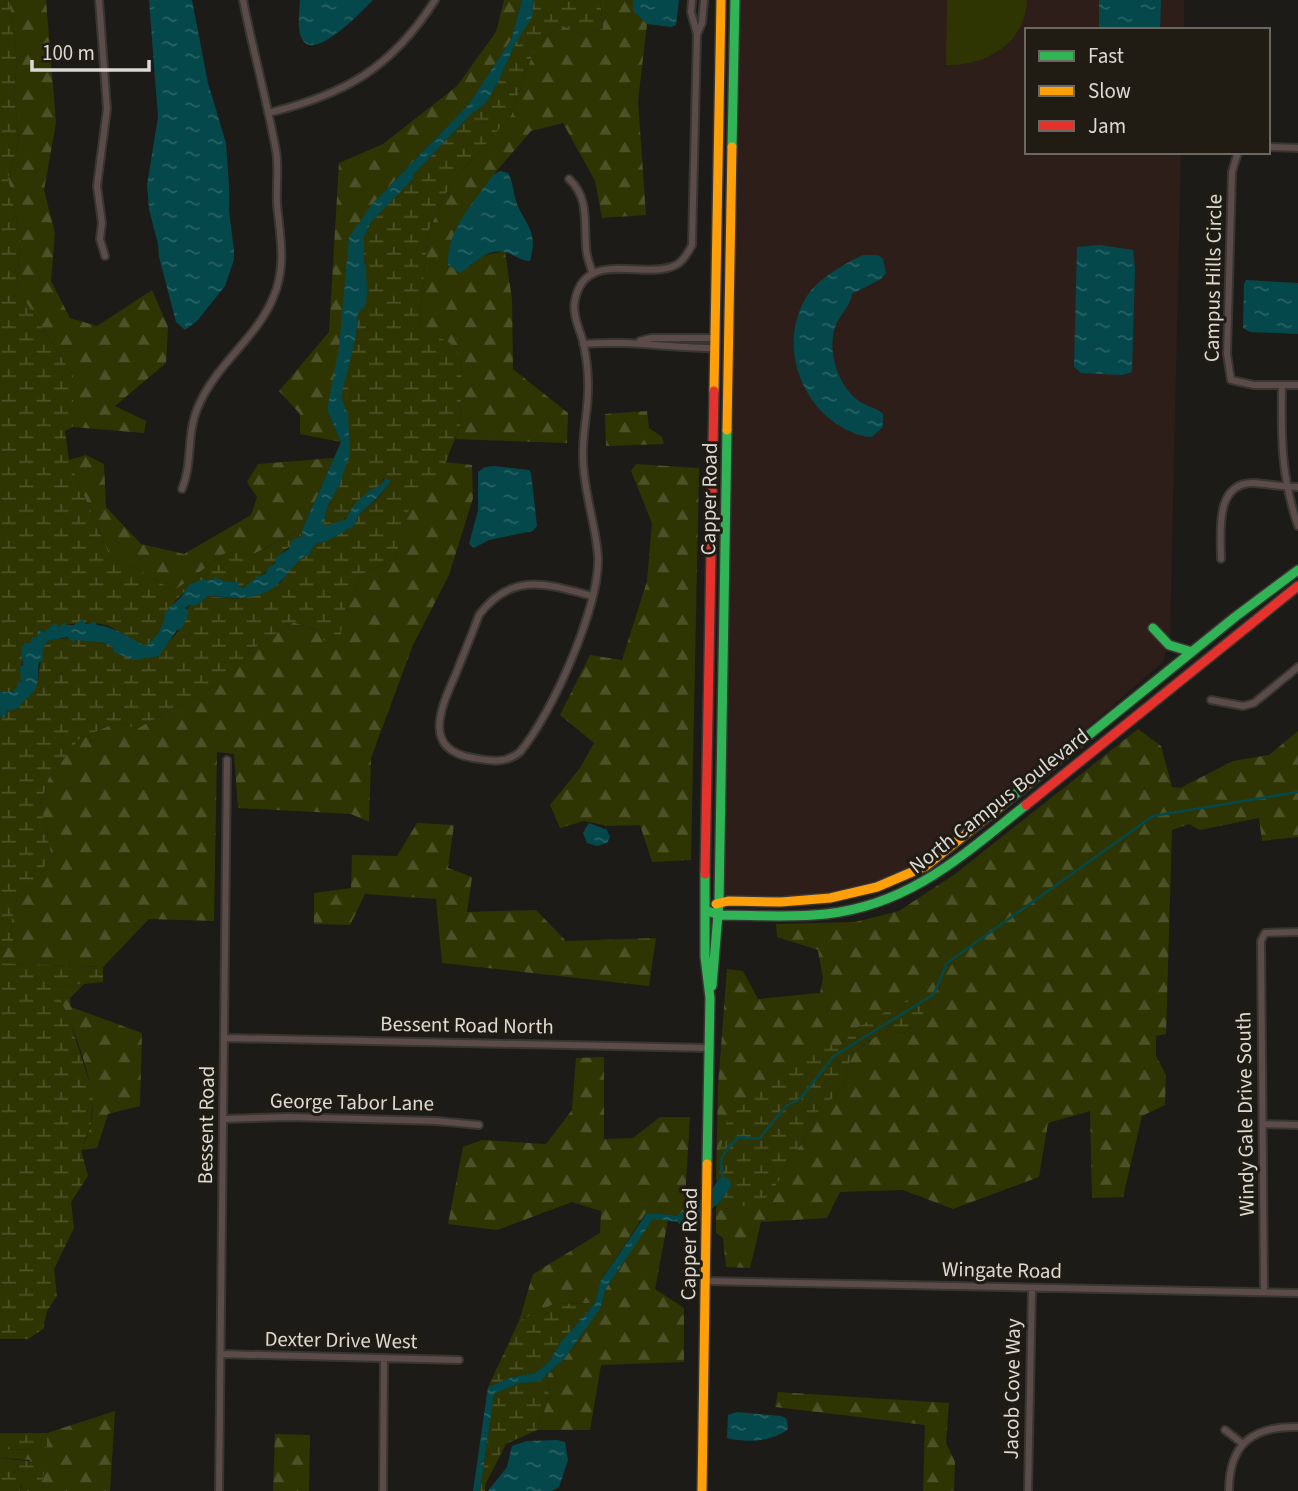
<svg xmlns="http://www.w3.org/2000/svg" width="1298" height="1491" font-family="'Source Sans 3',sans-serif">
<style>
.education{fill:#2d1e1a}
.forest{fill:url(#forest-firs)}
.wetland{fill:url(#wetland-marsh)}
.pitch{fill:#2e3503}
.water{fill:url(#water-ripples)}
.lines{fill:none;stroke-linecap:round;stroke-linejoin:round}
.stream{stroke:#05484b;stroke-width:2.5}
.river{stroke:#05484b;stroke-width:14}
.street-casing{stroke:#373632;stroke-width:10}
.fast-casing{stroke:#373632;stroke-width:12}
.slow-casing{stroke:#373632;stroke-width:12}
.jam-casing{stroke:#373632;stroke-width:12}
.street{stroke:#5b4b49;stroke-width:6}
.fast{stroke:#30b455;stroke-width:9}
.slow{stroke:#ff9f0a;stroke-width:9}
.jam{stroke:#e5322d;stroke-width:9}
.labels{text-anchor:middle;stroke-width:6;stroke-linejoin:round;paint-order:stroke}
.street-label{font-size:21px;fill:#dddad5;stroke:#201c14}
</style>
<defs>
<pattern id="forest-firs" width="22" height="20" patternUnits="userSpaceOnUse" patternTransform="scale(1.75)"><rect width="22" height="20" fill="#2e3503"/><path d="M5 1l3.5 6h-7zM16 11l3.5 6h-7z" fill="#4c5227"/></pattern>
<pattern id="wetland-marsh" width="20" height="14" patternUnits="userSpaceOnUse" patternTransform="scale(1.75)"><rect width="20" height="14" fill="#2e3503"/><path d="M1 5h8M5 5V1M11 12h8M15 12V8" fill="none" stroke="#4c5227"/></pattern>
<pattern id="water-ripples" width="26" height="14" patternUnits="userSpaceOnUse" patternTransform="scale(1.75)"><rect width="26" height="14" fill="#05484b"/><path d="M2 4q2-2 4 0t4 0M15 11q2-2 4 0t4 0" fill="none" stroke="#296264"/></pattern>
</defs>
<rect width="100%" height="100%" fill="#1d1b17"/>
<path class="education" d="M735,0H1184V30H1027V152H1181L1170,637L1163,662L927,866L887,882L821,899L720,896Z"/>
<path class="forest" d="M9,0H46L56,123L44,190L55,233L51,281L70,318L97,326L152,290L168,327L166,363L115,406L146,421L144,433L73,427V375L17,288L20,241L8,178L19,141L14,94L17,61Z
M504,0H522L511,40L468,105L373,203L327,410L341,442L300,434V414L279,391L329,332L339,163L383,144L457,86L496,32Z
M600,0H633V11L647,24L638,101L646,215L602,218L595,181L563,123L531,131L494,174L470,267C478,256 491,252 505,252L512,299L513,369L568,413L567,443L455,439L460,426L462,358L419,327L428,232L451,183L511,116L535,47L559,24L585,36L603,28Z
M647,411L649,428L662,437L664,444L606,446L605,414Z
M86,455L104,464L106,507L141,544L184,554L251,515L257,497L247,482L258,464L334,458L303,528L252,555L227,552L174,591L108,552L69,460Z
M445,462L472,465L473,498L449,575L413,645L371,758L369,822L351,814L238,808L234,754L217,752L214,921L149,919L103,967L0,963V948L14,947L11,923L19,890L36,883L51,854L41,805L48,779L79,739L115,723L138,728L226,680L252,649L293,622L339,638L345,610L363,574L395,558L411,502L441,474Z
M636,464L699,468L691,860L652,862L640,825L608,826L584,821L560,828L550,805L580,768L594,743L560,715L590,655L622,660L647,581L652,523L631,471Z
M1138,729L1161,746L1172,787L1180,788L1233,761L1269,755L1298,731V837L1262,841L1259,818L1200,830L1189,824L1172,830L1166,1034L1156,1036V1056L1166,1075L1165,1105L1142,1116L1123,1197L1092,1198L1090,1111L1048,1123L1039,1177L953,1209L903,1190L840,1192L827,1218L761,1222L750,1268L726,1267L723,1238L716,1233V1210L740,1207L779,1181L788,1160L801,1145L820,1108L834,1097L843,1085L852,1053L885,1030L903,1033L920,1021L858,1027L838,1048L718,1160L719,1177L716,1181L718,1086L727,969L743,971L758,999L820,993L823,978L818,950L777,937L776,924L855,922L899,911L955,874Z
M417,823L454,825L448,868L472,877L467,912L536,910L566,941L656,938L649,986L442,963L436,899L365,894L350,925L314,924V893L351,888L352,855L397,856Z
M84,984L70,998L71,1007L142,1033L140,1106L108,1114L97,1148L81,1150C84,1142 89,1133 91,1124C99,1086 71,1021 54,987Z
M604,1057V1139L633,1138L660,1117H690L684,1216L646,1213L600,1282L595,1303L554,1304L519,1321L533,1274L600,1233L601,1211L572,1202L497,1230L448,1224L463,1147L482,1140L546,1144L572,1110L576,1058Z
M653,1218L668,1220L655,1289L684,1308V1362L601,1365L590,1430H537L549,1398L548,1374L564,1359L600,1309L606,1288Z
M778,1392L949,1403L946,1443L955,1462L954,1491H923L925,1425L775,1407Z
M115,1411L110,1491H20L30,1460L0,1458V1449L36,1450L47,1446V1433Z
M275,1434L310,1435L309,1491H273Z"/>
<path class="wetland" d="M0,0H9L17,61L14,94L19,141L8,178L20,241L17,288L73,375V427L65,431L69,460L108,552L174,591L227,552L253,555L303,528C300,545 291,543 282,553C271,567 260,579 243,588L239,586L237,582L214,580L194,582L175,601L158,634L146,646C132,643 121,632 109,626C86,617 32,626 24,653C18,668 28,679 12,692H0Z
M534,0H600L603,28L585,36L559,24L535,47L511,116L451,183L428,232L419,327L450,343L462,358L460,426L441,474L411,503L395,558L363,574L345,610L340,638L327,645L317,630L293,622L252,649L226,680L138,728L115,723L79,739L48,779L41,805L51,854L36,883L19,890L11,923L14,948H0V714L4,716C12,702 34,696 38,679C41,666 39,652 47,641C67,635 93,640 112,646L114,652C129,656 143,658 159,656C164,645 174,638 181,627C186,619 184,611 190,605L196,606L208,596L238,599L280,583L290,570L303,557L309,555L316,543L325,542L354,526L358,516L380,496L390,481L384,478L381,485C358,494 352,528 323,525L328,505L339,486L348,414L340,397L356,336L358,313L365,306L364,237L371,222L413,179V175L470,115L486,103L499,80L515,44L531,17Z
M0,963L103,967V982L55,987L70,1021L93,1094L91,1124L81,1150L88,1176L71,1202L74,1228L54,1269L57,1296L47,1311L43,1329L28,1339H0Z
M918,994L927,1004L920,1021L903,1033L885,1030L852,1053L843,1085L834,1097L820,1108L801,1145L788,1160L779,1181L765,1199L740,1207L716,1210L718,1160L728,1116L825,1043L838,1048L858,1027Z
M595,1303L561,1342L549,1362L535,1373L512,1377L488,1387L519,1321L554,1304Z
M548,1374L549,1398L537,1430L506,1444L485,1485V1491H480L494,1394L517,1384L540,1381Z
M0,1433H47V1446L36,1450L0,1449Z
M0,1458L45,1463L43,1479L21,1485L20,1491H0Z"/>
<path class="pitch" d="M947,0H1027C1025,44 986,66 946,65Z"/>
<path class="water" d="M149,0H192L208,83L226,143L229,186V211L234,251V260L225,286L197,321L185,330L176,322L159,257L158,244L149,209L147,185L158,117Z
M300,0H373C363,10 314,63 302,39C296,29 300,11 300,0Z
M522,0H534L532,17L515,44L499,80L486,103L470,115L413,175V179L371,222L364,237V261L366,268L367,293L365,306L358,313L356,336L341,397L348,414L350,454L339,486L328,505L323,525H329L346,519C352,504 366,491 381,485L385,478L391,481L379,496L358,516L354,526L325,542L316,543L309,555L303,557C279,580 278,595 241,598C230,599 219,596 208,596L196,606L189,605L185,608L189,611L182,629L177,630L159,656L133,660L114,652L112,646L100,642L76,640L74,643L67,637L47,641L44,646L42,657L44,660L39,662C37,672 40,682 34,691C29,698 22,701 18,708L7,711L3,720L0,714V692H12L17,687V683L21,682L20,667L23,665L21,647L25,643H30L32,638L37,637L38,630L44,632L55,623L59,627L65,622L66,625H74L82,619L86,624L96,622L97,625C117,627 130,639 146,646L158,634L164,621L165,612L181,597L189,585L200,580H213L215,577L223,581L238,582L239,586L243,588L255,579L256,576L259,577L266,573L267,569L275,563L276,557L289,549L292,540L301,537L303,528L341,442L327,410L339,348L349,237L373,203L468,105L511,40Z
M633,0H679L676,25L671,27L647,24L633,11Z
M1099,0H1161L1160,30H1099Z
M500,171L508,173C513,182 513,191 516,201C525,226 539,230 530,261C520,261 514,254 504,252C485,248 474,265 460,273L448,265C446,230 475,201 494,174Z
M1100,245L1133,250L1135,269L1132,372L1122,375L1081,373L1074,367L1077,247Z
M863,255H878L883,259L886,273L881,279L852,294C851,306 839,315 835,327C827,352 838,386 859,401C867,407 876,407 883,414V427L872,437C856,437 836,425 824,414C793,383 783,335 807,296C819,278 844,264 863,255Z
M1246,280L1298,283V334L1250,332L1243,328L1244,284Z
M494,466L529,470L531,473L537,526L533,531L489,540L474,548L469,544L478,510V472L485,467Z
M589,823L607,830L610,837L607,843L597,846L587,843L583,833Z
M700,1208V1217L689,1223L653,1219L606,1288L600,1309L564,1359L540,1381L517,1384L494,1394L480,1491H473L488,1387L512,1377L535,1373L549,1362L561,1342L595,1303L600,1282L647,1213L684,1216Z
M737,1412L781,1416L787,1419L788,1429C772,1442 747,1443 727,1438L728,1415Z
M557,1440L565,1442L568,1460L559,1487L552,1491H488L507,1467L512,1446L527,1441Z"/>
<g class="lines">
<path class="stream" d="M724,1184C718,1158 720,1155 739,1137L759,1139L786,1106L800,1099L834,1056L934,994L947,963L1153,816L1298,792"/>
<path class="river" d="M684,1219H689L716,1196L724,1184"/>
<defs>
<path id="street" d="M99,0L107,109L97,186L102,223L100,239L105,256
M697,34L702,23L704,0
M268,113C344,95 392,68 435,0
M1268,147L1298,148
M1238,152L1232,172L1227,354L1231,380L1254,385H1298
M569,179C589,197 584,222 586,247C586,256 590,265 593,274
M640,341L651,338H715
M583,344C628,340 670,348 715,348
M1282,385C1281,436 1281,477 1298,526
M182,489C193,463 186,434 198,407C215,365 256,339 273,298C287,266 280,237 277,204C276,186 279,168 276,151C267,100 253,51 243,0
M1221,559C1221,533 1214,482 1254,483C1268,484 1283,487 1298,487
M592,596C547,584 512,571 479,615C472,634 464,653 457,671C443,704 419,749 473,758C491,761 505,764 520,752C552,714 600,606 598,557C596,524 583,491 583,457C582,433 589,408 588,383C588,369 586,355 583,341C579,328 572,314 575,300C585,250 639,278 671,267C682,264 687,254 692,245L697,34L691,12L692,0
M1211,700L1243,706L1254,703L1298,667
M225,1038L709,1048
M223,1119L289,1117L437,1121L479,1125
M1263,1124L1298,1125
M706,1281L1298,1293
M1264,1292L1261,941L1265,933L1298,932
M221,1354L459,1360
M1225,1430L1243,1444
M219,1491L227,760
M383,1491L384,1358
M1028,1491L1032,1288
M1229,1491C1229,1444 1252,1426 1298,1427"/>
<path id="fast" d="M732,147L735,0
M1153,628L1169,645L1192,652
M1007,801L1235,617L1298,570
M705,874V957L710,998L707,1164
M705,910L719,915C754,915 791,918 826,914C910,905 963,855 1026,805
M712,986L719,902L727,430"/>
<path id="slow" d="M714,391L721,0
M727,430L732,147
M716,904L728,901L781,902L830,898L877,887L926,866L1007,801
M702,1491L707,1164"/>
<path id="jam" d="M1026,805L1298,586
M705,874L714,391"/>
</defs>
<use href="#street" class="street-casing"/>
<use href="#fast" class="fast-casing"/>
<use href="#slow" class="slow-casing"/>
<use href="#jam" class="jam-casing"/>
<use href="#street" class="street"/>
<use href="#fast" class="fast"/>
<use href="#slow" class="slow"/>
<use href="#jam" class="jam"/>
</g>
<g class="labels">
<g class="street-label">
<text transform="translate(1213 278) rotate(-89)" y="7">Campus Hills Circle</text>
<text transform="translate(709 499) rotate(-89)" y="7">Capper Road</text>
<text transform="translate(999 801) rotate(-38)" y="7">North Campus Boulevard</text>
<text transform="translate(467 1025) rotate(1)" y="7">Bessent Road North</text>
<text transform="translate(352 1102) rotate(1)" y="7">George Tabor Lane</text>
<text transform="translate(1245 1114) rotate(-91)" y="7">Windy Gale Drive South</text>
<text transform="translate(206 1125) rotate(-89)" y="7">Bessent Road</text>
<text transform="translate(689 1244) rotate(-89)" y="7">Capper Road</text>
<text transform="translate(1002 1270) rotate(1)" y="7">Wingate Road</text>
<text transform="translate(341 1340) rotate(1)" y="7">Dexter Drive West</text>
<text transform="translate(1012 1389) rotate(-89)" y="7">Jacob Cove Way</text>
</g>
</g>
<rect x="1025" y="28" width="245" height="126" fill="#201c14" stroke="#6c6861" stroke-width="2"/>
<rect x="1039" y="51" width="35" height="10" fill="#30b455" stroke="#6c6861" stroke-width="2"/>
<text x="1088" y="63" font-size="21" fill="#dddad5">Fast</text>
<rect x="1039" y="86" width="35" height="10" fill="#ff9f0a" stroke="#6c6861" stroke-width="2"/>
<text x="1088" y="98" font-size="21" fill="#dddad5">Slow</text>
<rect x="1039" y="121" width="35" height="10" fill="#e5322d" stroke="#6c6861" stroke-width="2"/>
<text x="1088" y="133" font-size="21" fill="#dddad5">Jam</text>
<path d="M32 60v10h117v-10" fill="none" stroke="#dddad5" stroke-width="3.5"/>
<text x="42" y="60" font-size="21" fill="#dddad5" stroke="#201c14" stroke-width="5" paint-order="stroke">100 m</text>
</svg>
